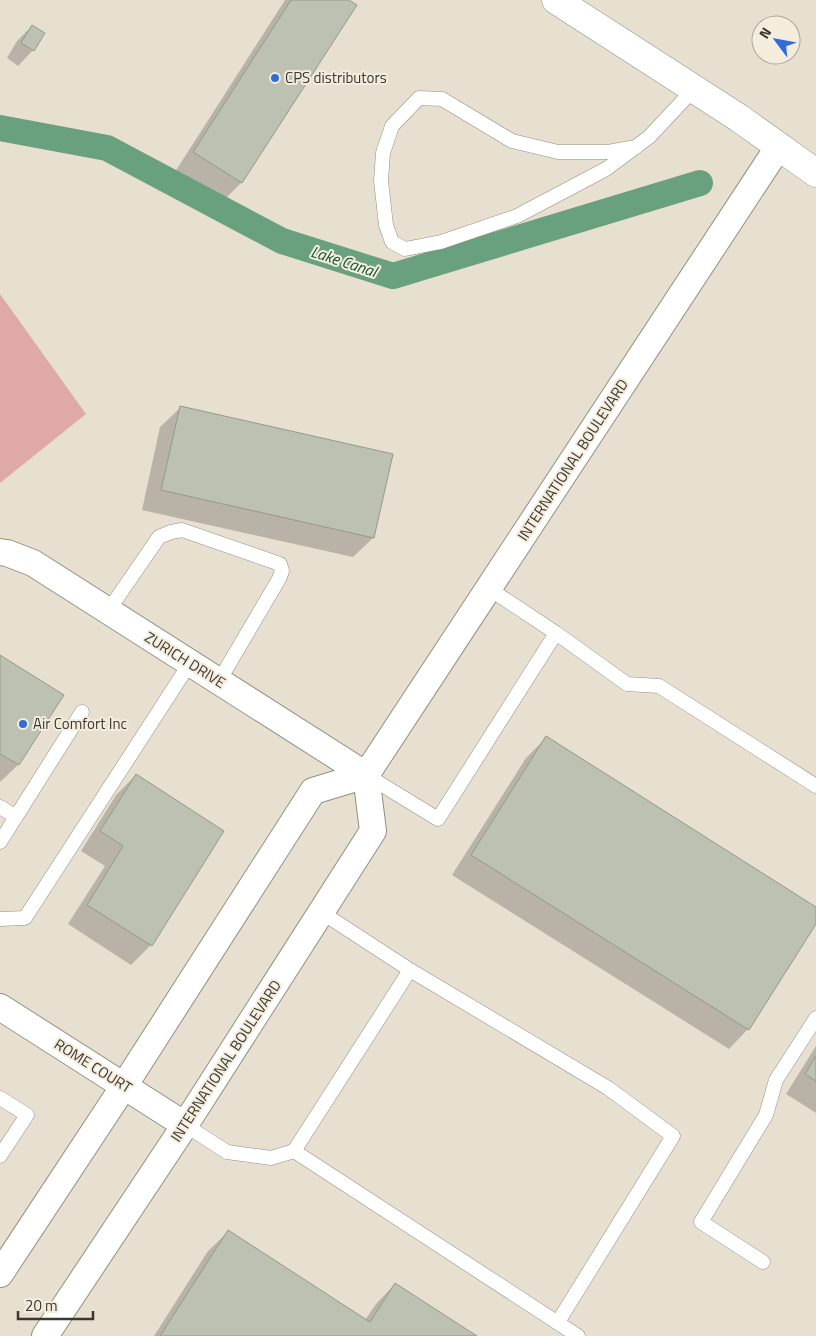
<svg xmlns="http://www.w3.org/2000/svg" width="816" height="1336" font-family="'Titillium Web',sans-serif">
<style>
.green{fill:#dfa9aa}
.shadow{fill:#0003}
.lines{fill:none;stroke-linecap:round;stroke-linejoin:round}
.canal{stroke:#69a07e;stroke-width:26}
.building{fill:#bcc1b1;stroke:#94998a}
.service-casing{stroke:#958f80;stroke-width:15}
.minor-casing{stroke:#958f80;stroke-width:28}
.secondary-casing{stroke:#958f80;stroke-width:29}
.service{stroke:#fff;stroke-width:14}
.minor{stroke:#fff;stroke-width:26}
.secondary{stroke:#fff;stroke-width:28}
.poi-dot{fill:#316bd9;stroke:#f4eddd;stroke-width:2}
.labels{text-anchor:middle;stroke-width:4;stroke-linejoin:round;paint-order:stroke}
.poi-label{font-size:15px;fill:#3b3832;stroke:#f4eddd;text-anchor:start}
.street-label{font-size:15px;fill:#3b3832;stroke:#f4eddd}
.water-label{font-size:16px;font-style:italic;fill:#0b5130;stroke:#f4eddd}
</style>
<rect width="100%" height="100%" fill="#e7e0d0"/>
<path class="green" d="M0,294L86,414L0,483Z"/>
<path class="shadow" d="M285,0H346L355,5L241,183L222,202L175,172Z
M32,26L33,50L18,66L7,58L17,41Z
M180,408L373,538L353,557L142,510L160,427Z
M0,656L62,695L18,765L0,782Z
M546,738L816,908V922L748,1029L729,1049L452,875L526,758Z
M136,775L222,831L151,945L131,965L68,924L105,866L81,851L116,795Z
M816,1046V1113L786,1094Z
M228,1232L365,1320L376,1304L395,1284L475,1336H154L208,1251Z"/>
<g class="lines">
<path class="canal" d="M0,128L107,148L282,241L393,276L700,183"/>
</g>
<path class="building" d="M291,0H349L357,5L242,183L193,152Z
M32,25L45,33L34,51L21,43Z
M180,406L393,454L374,538L161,490Z
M0,655L64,695L19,765L0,754Z
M546,736L816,907V924L749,1030L471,855Z
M136,774L224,831L152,946L87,905L123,846L100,831Z
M816,1056V1081L805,1074Z
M228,1230L370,1322L395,1283L477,1336H160Z"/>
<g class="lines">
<defs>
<path id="service" d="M636,147L608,152H558L512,141L442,99L419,98L392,126L383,153L381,181L386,225L392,242L405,249L441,242L517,216L606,169L649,137L694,89
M108,611L159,537L171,532L182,530L280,564L282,571L279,579L219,681
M556,633L627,684L659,686L816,786
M366,775L438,819L556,633L488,588
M0,807L16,817
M0,842L82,712
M0,919L25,918L190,663
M410,970L608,1088L673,1136L558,1322
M0,1098L27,1115L0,1156
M185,1125L227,1152L271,1158L294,1151L410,970L321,912
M294,1151L578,1336
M763,1262L701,1222L766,1115L776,1080L816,1018"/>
<path id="minor" d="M0,552L7,553L33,563L366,775
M0,1007L185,1125
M0,1274L124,1086L313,791L366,775L779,146
M45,1336L185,1125L373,831L366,775"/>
<path id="secondary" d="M556,0L739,118L816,173"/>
</defs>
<use href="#service" class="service-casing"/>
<use href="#minor" class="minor-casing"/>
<use href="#secondary" class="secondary-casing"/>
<use href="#service" class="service"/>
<use href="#minor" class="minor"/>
<use href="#secondary" class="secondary"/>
</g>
<g class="poi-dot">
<circle cx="275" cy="78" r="5"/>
<circle cx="23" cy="724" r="5"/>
</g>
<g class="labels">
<g class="poi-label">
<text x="285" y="83">CPS distributors</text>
<text x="33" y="729">Air Comfort Inc</text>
</g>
<g class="street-label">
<text transform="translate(573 460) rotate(-57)" y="5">INTERNATIONAL BOULEVARD</text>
<text transform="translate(185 660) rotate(32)" y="5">ZURICH DRIVE</text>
<text transform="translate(226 1061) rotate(-57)" y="5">INTERNATIONAL BOULEVARD</text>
<text transform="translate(93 1066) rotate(32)" y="5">ROME COURT</text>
</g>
<g class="water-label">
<text transform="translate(344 261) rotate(18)" y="6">Lake Canal</text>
</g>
</g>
<g transform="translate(776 40) rotate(302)"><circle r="24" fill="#f4eddd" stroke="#aaa599"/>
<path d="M0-4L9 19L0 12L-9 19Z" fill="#316bd9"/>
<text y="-8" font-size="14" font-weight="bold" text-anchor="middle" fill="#3b3832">N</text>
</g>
<path d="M18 1311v8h75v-8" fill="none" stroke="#3b3832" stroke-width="2.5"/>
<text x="25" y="1311" font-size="15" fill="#3b3832" stroke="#f4eddd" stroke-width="4" paint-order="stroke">20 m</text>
</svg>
